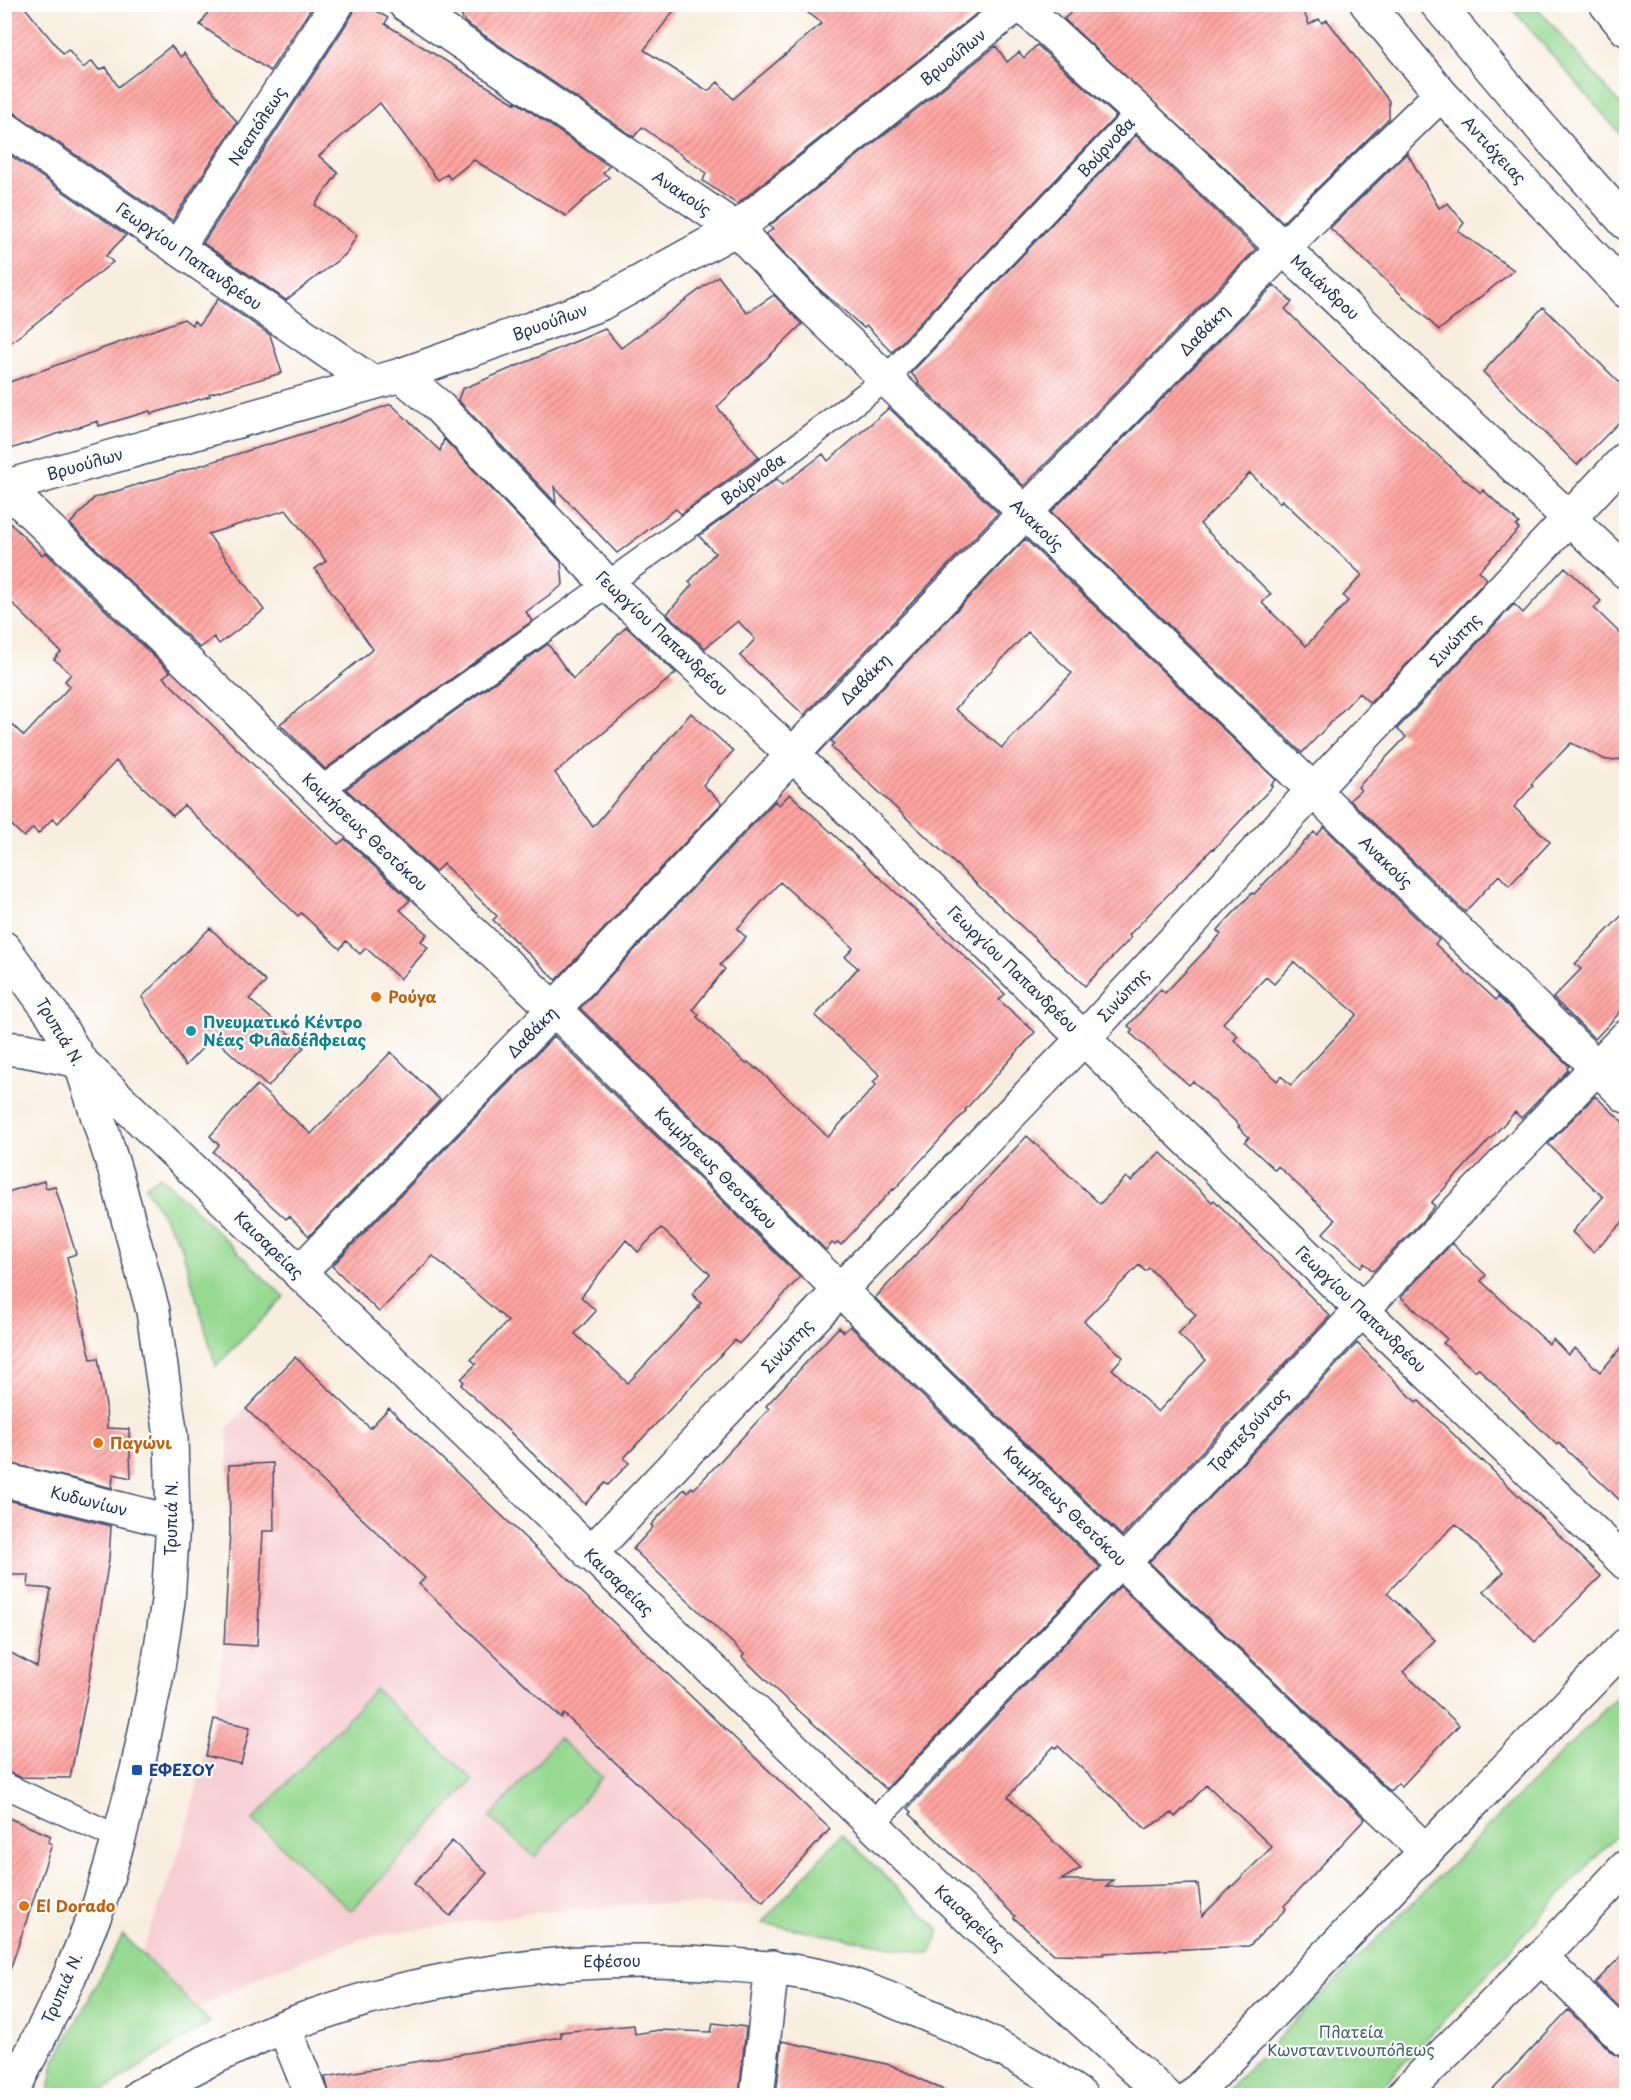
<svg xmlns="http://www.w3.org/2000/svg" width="1631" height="2100" font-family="'Playpen Sans',sans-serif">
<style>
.built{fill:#f7cfd2}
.green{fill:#97d991;stroke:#598478;stroke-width:1.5}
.building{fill:url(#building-hatch);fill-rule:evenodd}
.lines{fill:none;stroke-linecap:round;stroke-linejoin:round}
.pedestrian-casing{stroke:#3c4c71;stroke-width:27}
.minor-casing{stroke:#3c4c71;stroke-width:36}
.tertiary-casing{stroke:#3c4c71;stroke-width:36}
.motorway-casing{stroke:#3c4c71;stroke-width:36}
.pedestrian{stroke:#fff;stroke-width:24}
.minor{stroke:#fff;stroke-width:33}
.tertiary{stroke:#fff;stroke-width:33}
.motorway{stroke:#fff;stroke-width:33}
.food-dot{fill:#e8710a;stroke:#fff;stroke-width:2}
.culture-dot{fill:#0f9aa8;stroke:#fff;stroke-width:2}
.transit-dot{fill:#1a4fb4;stroke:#fff;stroke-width:2}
.labels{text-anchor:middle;stroke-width:4.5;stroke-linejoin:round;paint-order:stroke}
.street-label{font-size:16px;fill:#1b2f5e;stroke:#fff}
.food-label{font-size:16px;font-weight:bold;fill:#c56008;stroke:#fff;text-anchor:start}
.culture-label{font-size:16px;font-weight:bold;fill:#0d838f;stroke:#fff;text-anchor:start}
.transit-label{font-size:16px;font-weight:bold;fill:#164399;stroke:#fff;text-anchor:start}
.park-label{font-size:16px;fill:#40626d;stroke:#fff}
</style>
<defs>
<pattern id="building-hatch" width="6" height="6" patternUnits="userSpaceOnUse" patternTransform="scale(1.5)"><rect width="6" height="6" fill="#ffa4a0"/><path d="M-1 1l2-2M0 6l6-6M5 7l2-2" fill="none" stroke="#ce8686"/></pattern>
</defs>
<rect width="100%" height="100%" fill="#fff"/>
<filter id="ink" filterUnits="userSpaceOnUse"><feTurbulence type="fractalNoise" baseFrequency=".0167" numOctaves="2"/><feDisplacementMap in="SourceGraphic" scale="12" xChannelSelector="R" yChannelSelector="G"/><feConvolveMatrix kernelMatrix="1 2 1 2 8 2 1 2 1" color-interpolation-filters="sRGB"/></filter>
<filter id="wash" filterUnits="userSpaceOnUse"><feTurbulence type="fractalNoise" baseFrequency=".008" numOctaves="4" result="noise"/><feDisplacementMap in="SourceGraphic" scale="24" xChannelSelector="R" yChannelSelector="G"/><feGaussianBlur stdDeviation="1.35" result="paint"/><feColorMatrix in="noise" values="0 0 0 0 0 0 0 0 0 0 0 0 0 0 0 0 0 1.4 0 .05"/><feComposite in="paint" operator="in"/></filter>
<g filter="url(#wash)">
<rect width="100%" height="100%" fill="#f8eedf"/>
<path class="built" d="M295,1357L370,1428L389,1408L830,1829L759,1906L654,1903L525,1914L367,1937L267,1973L197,2009L142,1952L183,1842L214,1719L224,1642L230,1531L227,1428Z"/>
<path class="green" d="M1509,5H1535L1626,111V141Z
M160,1176L284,1297L216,1366L181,1245L145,1187Z
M1626,1688V1825L1374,2095H1222Z
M375,1689L473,1780L351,1911L253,1820Z
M558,1738L602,1777L535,1857L490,1818Z
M842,1834L940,1931L930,1954L762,1923Z
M123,1935L210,2022L96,2095H55L49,2090L54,2063Z"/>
<g id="blocks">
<path class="building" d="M4,4H22L63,54L68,50L83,68L92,61L99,70L106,67L118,87L171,46L181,57L184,53L237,122L172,221L15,113L4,108Z
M213,4H314L270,71L200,25Z
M356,4H365L388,18L385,24L516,104L515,101L609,166L603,173L609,177L566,216L474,160L450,179L447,174L438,180L380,103L319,156L338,173L315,205L357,235L346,254L286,300L203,243L353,14Z
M454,4H679L644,50L708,91L718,82L733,99L822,23L796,4H981V10L737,204L703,181L706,173L642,127L634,137L465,22Z
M1080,4H1301L1309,25L1319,19L1322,23L1327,20L1389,101V118L1283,222L1064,19Z
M1037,45L1116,116L892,352L867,326L864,328L818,288L766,234L773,229L769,226L996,46L1007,62L1019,52L1024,58Z
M1136,135L1256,249L1024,486L918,383L919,382L911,373Z
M7,153L126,235L106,256L113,262L4,348V154Z
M1407,153L1439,208L1448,203L1464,223L1458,231L1514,270L1439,330L1330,228Z
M718,276L747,313L774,295L802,324L717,407L759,457L681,514L676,509L617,553L554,487L556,503L458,400L462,389L605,329L621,348Z
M1274,285L1292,302L1285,309L1327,351L1457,473L1481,493L1483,490L1519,523L1516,526L1519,529L1479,571L1487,579L1370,703L1359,693L1302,753L1051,512ZM1250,473L1280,503L1282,500L1362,575L1343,596L1348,601L1306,646L1262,603L1271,594L1200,524Z
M218,299L270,335L282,373L209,394L210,396L151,414L150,411L99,426L98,421L4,451V384L184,319L192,325L194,321L199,325Z
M1543,307L1626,389V415L1577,465L1483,372Z
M391,404L440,451L444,439L561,562L563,585L526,612L532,621L325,769L280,724L373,649L315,569L326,561L286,510L208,534L264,610L219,644L214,637L200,648L70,524L94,498L325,427Z
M889,408L998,513L804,715L740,656L755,639L738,621L705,648L667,614L692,585L689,582L715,553L699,536L777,479L782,485L823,454L828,461Z
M4,517L42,555L45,552L170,672L163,677L242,754L338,844L345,839L410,900L400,910L427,934L421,941L428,948L400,979L366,948L360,954L346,941L340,949L301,913L298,916L184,805L173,816L116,761L58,823L53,818L38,834L33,828L24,837L4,818V717L24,736L70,686L65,681L71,674L54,659L61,652L4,595Z
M1025,539L1276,780L1271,785L1273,786L1214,849L1213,848L1129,935L1131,938L1085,986L831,747L834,743L831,741ZM1028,632L1072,673L1002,748L955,709Z
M1565,567L1601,601L1594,608L1626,639V759L1606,760L1571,743L1531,784L1533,786L1514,807L1550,842L1509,886L1499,875L1465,912L1350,800L1361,790L1358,787L1406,737L1397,729L1514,604L1523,613Z
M626,627L676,673L555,773L593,827L691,713L733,751L703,785L722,803L556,980L493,920L497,916L443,864L435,872L346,789L548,644L573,679Z
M790,794L1005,994L999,1000L1035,1032L965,1110L966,1111L894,1190L893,1189L841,1245L838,1242L835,1245L832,1243L826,1250L580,1008L775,801L779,805ZM780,882L853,948L845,957L858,968L815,1016L880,1075L873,1082L876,1085L828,1137L757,1068L756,1069L748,1062L746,1064L697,1017L699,1015L693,1009L725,969L720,965L746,937L737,929Z
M1324,827L1439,940L1435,944L1496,1000L1498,997L1569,1066L1567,1068L1568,1070L1521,1118L1515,1112L1431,1203L1435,1206L1425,1218L1373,1271L1364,1263L1361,1267L1323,1233L1335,1220L1278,1166L1275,1170L1245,1142L1249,1137L1238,1127L1240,1126L1193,1081L1189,1085L1130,1033L1133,1030L1128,1026L1161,989L1165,993L1221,934L1217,931L1252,893L1254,894L1314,832L1317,835ZM1294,962L1357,1014L1291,1085L1281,1076L1277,1081L1234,1040L1238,1036L1223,1023L1266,977L1274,984Z
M1626,911V1006L1595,1039L1553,998L1581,969L1575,964Z
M210,928L266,982L249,999L304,1047L268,1087L213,1037L185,1066L142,997Z
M554,1036L800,1277L739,1344L735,1340L624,1458L629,1463L608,1485L605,1483L585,1504L461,1385L464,1382L461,1379L476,1364L471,1359L508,1321L433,1256L379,1312L332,1266ZM661,1228L710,1274L692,1294L701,1303L698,1306L699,1307L628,1383L575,1334L596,1311L581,1297L626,1240L638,1252Z
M391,1052L440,1100L309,1236L289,1216L286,1219L213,1152L219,1145L210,1136L257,1085L311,1134Z
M1595,1096L1626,1125V1219L1593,1252L1572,1232L1603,1197L1548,1144Z
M1027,1136L1100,1204L1126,1177L1131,1181L1160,1152L1212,1202L1214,1200L1330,1316L1122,1536L875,1298ZM1139,1265L1145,1271L1149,1268L1196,1315L1178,1334L1206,1360L1158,1412L1112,1369L1123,1357L1084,1321Z
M44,1181L46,1188L55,1186L76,1254L67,1257L91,1359L98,1358L106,1406L107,1428L129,1429L131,1478L113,1474L112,1488L4,1462V1193Z
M1452,1243L1486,1275L1481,1281L1549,1344L1553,1339L1568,1355L1575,1348L1600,1372L1626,1343V1506L1559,1443L1557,1445L1478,1368L1475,1371L1443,1343L1447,1339L1401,1297Z
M850,1326L1100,1567L886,1789L776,1690L742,1657L744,1654L633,1549L653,1527L651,1525L684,1489L687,1492L692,1487L694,1489L769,1409L766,1406L839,1327L844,1332Z
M1357,1343L1416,1402L1418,1400L1481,1461L1482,1460L1601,1576L1535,1642L1484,1591L1504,1572L1456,1524L1428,1550L1387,1593L1435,1640L1403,1672L1459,1725L1401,1787L1398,1783L1390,1791L1149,1562Z
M295,1357L370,1428L389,1408L830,1829L763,1902L564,1714L561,1718L419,1584L425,1578L246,1409Z
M273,1463L274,1531H263L257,1646L224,1644L230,1531L229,1465Z
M4,1499L111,1526L109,1559L87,1694L70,1778L20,1777L4,1771V1649L37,1667L51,1589L28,1587L29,1575H4Z
M1120,1586L1365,1819L1284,1906L1286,1909L1249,1946L1104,1953V1955L1054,1954L1014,1918L1015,1916L910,1814L912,1812L908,1808ZM1054,1746L1056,1748L1058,1746L1146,1829L1172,1813L1175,1817L1207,1785L1272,1847L1202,1916L1198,1884L1106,1887L1113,1880H1061L1081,1868L1008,1797Z
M214,1719L250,1727L241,1764L206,1756Z
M4,1816L51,1836L48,1842L52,1844L10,1970L4,1969Z
M452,1841L487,1873L450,1916L414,1884Z
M1626,1951V2014L1595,1983Z
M1568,2010L1613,2053L1621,2058H1626V2096H1487Z
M713,2023L746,2027L739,2096H330L325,2077L561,2037V2032L634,2025L635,2034L659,2030L711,2032Z
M782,2041L891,2065L956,2096H776Z"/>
</g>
</g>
<g filter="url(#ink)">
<use href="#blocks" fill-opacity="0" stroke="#3c4c71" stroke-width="1.5"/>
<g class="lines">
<defs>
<path id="pedestrian" d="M320,790L750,482L886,379L1139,112
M4,1785L119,1838
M872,1824L1123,1563"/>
<path id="minor" d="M405,4L736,229L805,301L1314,791L1626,1096
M4,128L373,383
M177,248L337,4
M401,375L436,404L607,584L793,755L1362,1310L1626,1563
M4,486L320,790L554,1009L840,1290L1123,1563L1426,1851
M4,1048L24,1050L80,1061
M299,1273L554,1009L813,733L1044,493L1309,222L1441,94
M4,1480L173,1522
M590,1554L840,1290L1084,1038L1292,813L1626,458
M1123,1563L1362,1310L1626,1037
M1541,1957L1626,2040
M284,2027L312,2096
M757,2096L772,1967
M1193,2096L1426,1851L1626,1645"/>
<path id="tertiary" d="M1020,4L1139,112L1626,572
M1367,4L1441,94L1626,291
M4,487L401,375L600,304L736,229L1018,4
M4,948L52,1014L80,1061L116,1174L153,1311L171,1437L173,1522L168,1601L157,1674L137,1770L119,1838L99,1905L67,1982L10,2096
M80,1061L981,1929L1166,2096
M139,2096C186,2071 233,2047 283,2027C413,1976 566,1954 705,1963C747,1966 788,1968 829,1978C856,1985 882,1996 908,2007C969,2031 1027,2059 1081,2096
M1402,2096L1541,1957L1626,1867"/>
<path id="motorway" d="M1437,4L1550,138L1626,223
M1606,4L1626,29"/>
</defs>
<use href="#pedestrian" class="pedestrian-casing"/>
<use href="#minor" class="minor-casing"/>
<use href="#tertiary" class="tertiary-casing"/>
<use href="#motorway" class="motorway-casing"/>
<use href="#pedestrian" class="pedestrian"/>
<use href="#minor" class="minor"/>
<use href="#tertiary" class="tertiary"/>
<use href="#motorway" class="motorway"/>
</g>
</g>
<g class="food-dot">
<circle cx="376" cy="997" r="6"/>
<circle cx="98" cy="1443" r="6"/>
<circle cx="24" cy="1906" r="6"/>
</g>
<circle class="culture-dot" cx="191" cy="1031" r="6"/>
<rect class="transit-dot" x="131" y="1764" width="12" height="12" rx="3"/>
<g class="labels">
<g class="street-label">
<text transform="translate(953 57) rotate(-39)" y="6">Βρυούλων</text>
<text transform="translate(257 126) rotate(-57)" y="6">Νεαπόλεως</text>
<text transform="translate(1106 147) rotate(-47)" y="6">Βούρνοβα</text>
<text transform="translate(1494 150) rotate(47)" y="6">Αντιόχειας</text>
<text transform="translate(682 193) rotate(34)" y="6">Ανακούς</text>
<text transform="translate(189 256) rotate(35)" y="6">Γεωργίου Παπανδρέου</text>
<text transform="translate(1325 287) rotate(43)" y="6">Μαιάνδρου</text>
<text transform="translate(550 322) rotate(-20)" y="6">Βρυούλων</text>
<text transform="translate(1204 330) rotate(-46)" y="6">Δαβάκη</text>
<text transform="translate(85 464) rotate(-16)" y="6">Βρυούλων</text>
<text transform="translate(753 479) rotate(-36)" y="6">Βούρνοβα</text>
<text transform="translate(1037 525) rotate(44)" y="6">Ανακούς</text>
<text transform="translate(662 633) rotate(43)" y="6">Γεωργίου Παπανδρέου</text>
<text transform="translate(1455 640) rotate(-47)" y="6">Σινώπης</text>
<text transform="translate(865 679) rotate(-46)" y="6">Δαβάκη</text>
<text transform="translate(365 832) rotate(43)" y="6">Κοιμήσεως Θεοτόκου</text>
<text transform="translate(1386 862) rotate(44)" y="6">Ανακούς</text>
<text transform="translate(1013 969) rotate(44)" y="6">Γεωργίου Παπανδρέου</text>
<text transform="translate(1123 995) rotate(-47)" y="6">Σινώπης</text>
<text transform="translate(60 1032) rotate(59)" y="6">Τρυπιά Ν.</text>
<text transform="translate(532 1032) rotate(-46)" y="6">Δαβάκη</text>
<text transform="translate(716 1168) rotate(45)" y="6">Κοιμήσεως Θεοτόκου</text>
<text transform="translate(269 1245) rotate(44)" y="6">Καισαρείας</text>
<text transform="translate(1361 1309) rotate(44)" y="6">Γεωργίου Παπανδρέου</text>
<text transform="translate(787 1346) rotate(-47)" y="6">Σινώπης</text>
<text transform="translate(1248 1430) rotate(-47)" y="6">Τραπεζούντος</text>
<text transform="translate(89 1501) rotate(14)" y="6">Κυδωνίων</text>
<text transform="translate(1065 1506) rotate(44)" y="6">Κοιμήσεως Θεοτόκου</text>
<text transform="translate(171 1518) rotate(-89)" y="6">Τρυπιά Ν.</text>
<text transform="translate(619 1582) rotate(44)" y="6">Καισαρείας</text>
<text transform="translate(970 1918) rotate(43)" y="6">Καισαρείας</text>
<text transform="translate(612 1961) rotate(-1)" y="6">Εφέσου</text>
<text transform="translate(62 1988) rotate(-66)" y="6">Τρυπιά Ν.</text>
</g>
<g class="food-label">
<text x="388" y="1003">Ρούγα</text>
<text x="110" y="1449">Παγώνι</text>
<text x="36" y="1912">El Dorado</text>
</g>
<g class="culture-label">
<text x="203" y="1028">Πνευματικό Κέντρο<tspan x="203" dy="18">Νέας Φιλαδέλφειας</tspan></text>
</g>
<g class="transit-label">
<text x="149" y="1776">ΕΦΕΣΟΥ</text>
</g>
<g class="park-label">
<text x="1351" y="2038">Πλατεία<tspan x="1351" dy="18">Κωνσταντινουπόλεως</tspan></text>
</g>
</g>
<rect width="1631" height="2100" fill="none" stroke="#fff" stroke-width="24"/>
</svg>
